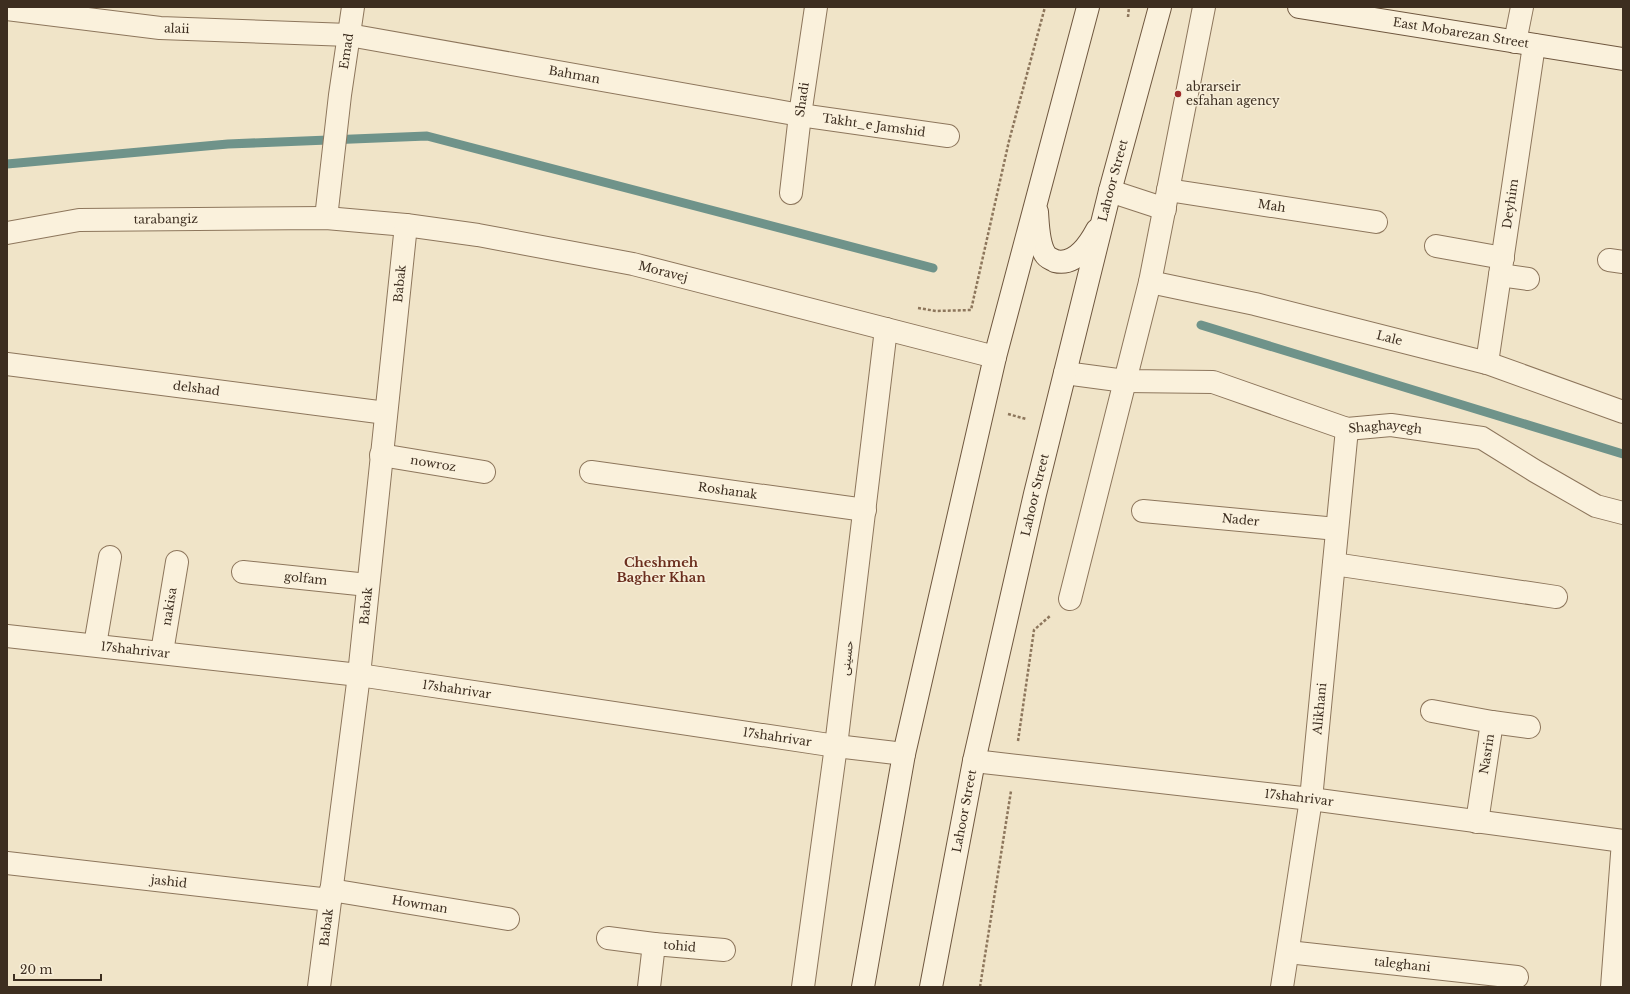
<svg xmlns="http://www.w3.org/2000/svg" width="1630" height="994" font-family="'Libre Baskerville','Noto Sans Arabic',serif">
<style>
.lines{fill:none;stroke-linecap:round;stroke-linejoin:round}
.stream{stroke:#6f938a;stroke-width:9}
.street-casing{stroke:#8d765c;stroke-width:24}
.secondary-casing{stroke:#6f573f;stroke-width:24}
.path{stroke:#8d765c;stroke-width:2.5;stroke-dasharray:3 2;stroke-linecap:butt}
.street{stroke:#faf1dc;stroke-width:22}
.secondary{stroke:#faf1dc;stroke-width:22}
.poi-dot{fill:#9e2a2b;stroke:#f7eed8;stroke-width:1.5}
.labels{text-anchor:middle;stroke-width:3;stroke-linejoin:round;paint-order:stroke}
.street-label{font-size:12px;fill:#3d2e20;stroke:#f7eed8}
.poi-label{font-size:12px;fill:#3d2e20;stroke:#f7eed8;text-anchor:start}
.neighbourhood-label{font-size:13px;font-weight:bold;fill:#6b2e1e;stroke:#f7eed8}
</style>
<rect width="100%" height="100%" fill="#f0e4c8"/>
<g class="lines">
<path class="stream" d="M7,164L228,144L427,136L933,268
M1201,325L1623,454"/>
<defs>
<g id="street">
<path id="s1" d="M7,9L160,28L349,35L800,115L948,136"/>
<path d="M1515,42L1522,7"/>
<path id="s2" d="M1168,190L1376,222"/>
<path d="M1110,191L1165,209"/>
<path id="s3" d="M791,193L800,115L816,7"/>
<path id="s4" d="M326,218L340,95L353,7"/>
<path id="s5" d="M7,233L79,220L326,218L406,225L478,235L633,264L995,357"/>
<path d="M1436,246L1503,258"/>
<path d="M1609,260L1623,262"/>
<path d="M1500,275L1528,279"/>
<path id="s6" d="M1150,282L1255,304L1487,363L1623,412"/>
<path id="s7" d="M1487,363L1534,45"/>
<path id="s8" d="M7,364L386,413"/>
<path id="s9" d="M1065,373L1125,381L1213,382L1347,429L1391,425L1482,438L1535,471L1596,506L1623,513"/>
<path id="s10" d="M381,455L484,472"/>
<path id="s11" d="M591,472L865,510"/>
<path id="s12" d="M1143,511L1337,529"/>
<path d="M1334,564L1556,597"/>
<path id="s13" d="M243,572L368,585"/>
<path d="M1070,599L1150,282L1204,7"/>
<path id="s14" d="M7,636L359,675L836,746L904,754"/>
<path d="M95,645L110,557"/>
<path id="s15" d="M162,652L177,562"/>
<path d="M1432,711L1492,722L1477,822"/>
<path d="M1492,722L1529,727"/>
<path id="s16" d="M974,761L1311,799L1623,841"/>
<path id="s17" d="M7,863L330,900"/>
<path id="s18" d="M331,890L508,919"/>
<path d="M608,938L654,944"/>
<path id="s19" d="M1288,952L1517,977"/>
<path id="s20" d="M319,987L359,675L406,225"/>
<path id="s21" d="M649,987L654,944L724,950"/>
<path d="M803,987L836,746L886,329"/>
<path id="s22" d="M1282,987L1311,799L1347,429"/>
<path d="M1612,987L1623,841"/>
</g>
<g id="secondary">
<path id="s23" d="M1299,7L1623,59"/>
<path d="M1037,212C1038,225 1038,243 1045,254C1047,258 1052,259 1055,261C1075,266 1089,245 1097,230"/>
<path d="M863,987L904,754L995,357L1088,7"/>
<path id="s24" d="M931,987L974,761L1035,494L1110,191L1160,7"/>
</g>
</defs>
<use href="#street" class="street-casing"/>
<use href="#secondary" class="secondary-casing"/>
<path class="path" d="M1128,17L1129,7
M918,308L936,311L971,310L1009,141L1045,7
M1008,414L1026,419
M1018,741L1034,630L1050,616
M980,987L1011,791"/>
<use href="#street" class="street"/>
<use href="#secondary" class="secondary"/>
</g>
<circle class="poi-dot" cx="1178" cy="94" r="4"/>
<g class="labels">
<g class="street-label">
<text dy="4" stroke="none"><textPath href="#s1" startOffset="171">alaii</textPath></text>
<text dy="4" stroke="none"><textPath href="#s23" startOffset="164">East Mobarezan Street</textPath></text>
<text dy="4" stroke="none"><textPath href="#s4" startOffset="168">Emad</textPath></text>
<text dy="4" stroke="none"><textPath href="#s1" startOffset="572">Bahman</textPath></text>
<text dy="4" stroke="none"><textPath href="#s3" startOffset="94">Shadi</textPath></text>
<text dy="4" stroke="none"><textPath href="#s1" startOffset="876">Takht_e Jamshid</textPath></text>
<text dy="4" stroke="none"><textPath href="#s24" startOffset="827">Lahoor Street</textPath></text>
<text dy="4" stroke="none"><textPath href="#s7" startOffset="161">Deyhim</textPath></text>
<text dy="4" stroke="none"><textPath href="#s2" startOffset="105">Mah</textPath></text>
<text dy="4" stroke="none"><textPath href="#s5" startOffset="160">tarabangiz</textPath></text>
<text dy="4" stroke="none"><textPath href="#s5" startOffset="662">Moravej</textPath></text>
<text dy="4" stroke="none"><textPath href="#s20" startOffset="708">Babak</textPath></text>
<text dy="4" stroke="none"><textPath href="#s6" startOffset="246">Lale</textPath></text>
<text dy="4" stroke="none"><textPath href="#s8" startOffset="191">delshad</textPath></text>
<text dy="4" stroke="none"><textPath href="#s9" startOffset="329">Shaghayegh</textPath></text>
<text dy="4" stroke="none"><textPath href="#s10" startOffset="53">nowroz</textPath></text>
<text dy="4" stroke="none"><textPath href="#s11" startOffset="138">Roshanak</textPath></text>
<text dy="4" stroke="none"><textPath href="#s24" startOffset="503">Lahoor Street</textPath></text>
<text dy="4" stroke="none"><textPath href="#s12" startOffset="98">Nader</textPath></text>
<text dy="4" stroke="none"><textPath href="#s13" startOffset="63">golfam</textPath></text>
<text dy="4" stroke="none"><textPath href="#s20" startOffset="384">Babak</textPath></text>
<text dy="4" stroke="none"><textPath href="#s15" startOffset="46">nakisa</textPath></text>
<text dy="4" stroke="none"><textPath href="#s14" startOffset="129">17shahrivar</textPath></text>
<text transform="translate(847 658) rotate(-83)" y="4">حسینی</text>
<text dy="4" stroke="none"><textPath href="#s14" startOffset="453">17shahrivar</textPath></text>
<text dy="4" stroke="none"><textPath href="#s22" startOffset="281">Alikhani</textPath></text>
<text dy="4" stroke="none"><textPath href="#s14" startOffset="777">17shahrivar</textPath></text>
<text transform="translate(1487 754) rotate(-81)" y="4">Nasrin</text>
<text dy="4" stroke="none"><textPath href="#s16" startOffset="327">17shahrivar</textPath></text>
<text dy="4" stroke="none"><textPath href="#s24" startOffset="179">Lahoor Street</textPath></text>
<text dy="4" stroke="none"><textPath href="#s17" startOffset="163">jashid</textPath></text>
<text dy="4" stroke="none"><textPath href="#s18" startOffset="90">Howman</textPath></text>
<text dy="4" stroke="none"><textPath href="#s20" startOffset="60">Babak</textPath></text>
<text dy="4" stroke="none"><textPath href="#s21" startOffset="69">tohid</textPath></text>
<text dy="4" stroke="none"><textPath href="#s19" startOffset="115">taleghani</textPath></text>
</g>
<g class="poi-label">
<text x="1186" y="91">abrarseir<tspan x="1186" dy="14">esfahan agency</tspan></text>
</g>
<g class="neighbourhood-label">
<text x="661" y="567">Cheshmeh<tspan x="661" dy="15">Bagher Khan</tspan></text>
</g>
</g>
<rect width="1630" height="994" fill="none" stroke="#3d2e20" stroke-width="16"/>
<path d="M14 974v6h87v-6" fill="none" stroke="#3d2e20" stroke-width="2"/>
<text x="20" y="974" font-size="12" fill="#3d2e20" stroke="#f7eed8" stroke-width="3" paint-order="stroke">20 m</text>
</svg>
